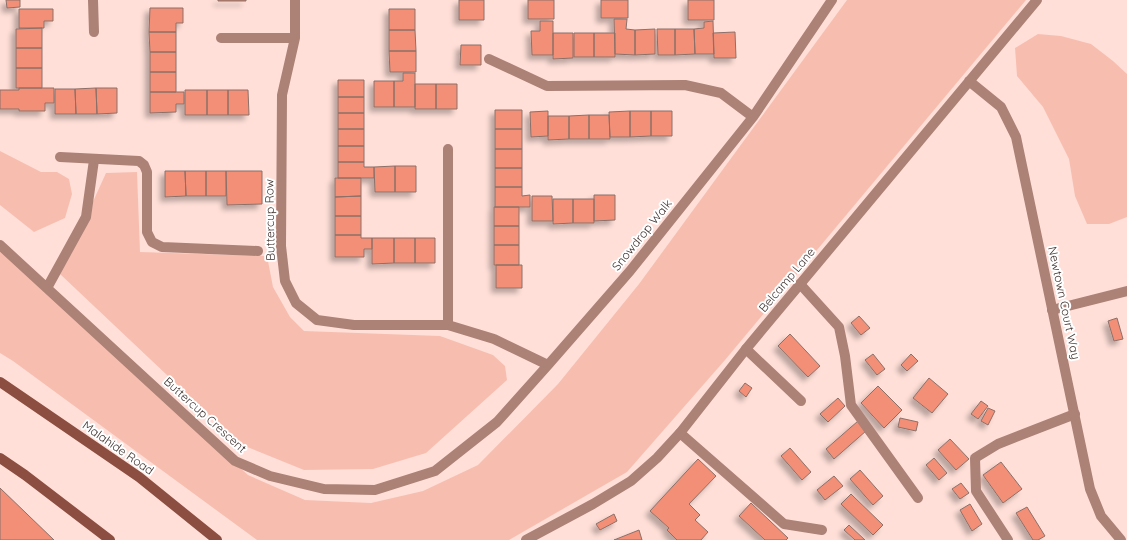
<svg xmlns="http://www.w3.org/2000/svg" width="1127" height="540" font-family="Quicksand,sans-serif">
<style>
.green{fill:#f7beb0}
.building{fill:#f38f77;stroke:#8b7069;filter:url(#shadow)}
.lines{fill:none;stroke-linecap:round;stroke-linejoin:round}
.lane{stroke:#ac8176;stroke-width:10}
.street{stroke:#ac8176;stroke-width:10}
.secondary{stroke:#8c4e40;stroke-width:10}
.labels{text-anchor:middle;stroke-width:4;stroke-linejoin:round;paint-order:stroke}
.street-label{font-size:12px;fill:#3e322f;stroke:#fff}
</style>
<defs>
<filter id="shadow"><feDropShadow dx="-4.5" dy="4.5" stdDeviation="2.5" flood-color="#0004"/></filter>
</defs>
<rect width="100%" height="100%" fill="#ffdfd8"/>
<path class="green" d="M847,0H1026L725,360L627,472L509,540H257L13,361L0,353V251L248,475L305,500L371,503L423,491L478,465L558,384L639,284Z
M1038,34L1061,36L1091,44L1113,61L1127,74V217L1109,224H1087L1075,196L1069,159L1043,107L1017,76L1015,48Z
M0,151L41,172H57L69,179L72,194L65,218L34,232L0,205Z
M137,172L140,252L267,256L273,287L290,317L304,331L440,336L493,355L505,366L507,380L426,453L373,469L304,470L240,444L60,274L106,173Z"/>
<path class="building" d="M6,0H20V7L7,8Z
M218,0H246V1H218Z
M459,0H484V20H459Z
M528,0H554V19H528Z
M601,0H628V18H601Z
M688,0H714V20H688Z
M150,8H183V23H176V32H149Z
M19,9H53V21H44V28H19Z
M389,9H415V30H389Z
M614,19H627L626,29L635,30V55L615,54Z
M540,21H553V55H532L531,31H540Z
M713,21L714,54H695L694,29L704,28V22Z
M42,28V48H16V29Z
M655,29V54L635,55V30Z
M657,29H675V55H658Z
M675,29H694L695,54L675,55Z
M389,30H415L416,51H389Z
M149,32H176V52H150Z
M735,32L736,58H714L713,33Z
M553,33H573V58L553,59Z
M574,33H594V57H574Z
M594,33H615V57H594Z
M461,45H481V65H460Z
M16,48H42V68H16Z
M389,51H416V72H390Z
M150,52H176V72H150Z
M16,68H42V88H16Z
M150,72H176V92H150Z
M403,73H415V107H394V81H403Z
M338,80H364V97H338Z
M374,81H394V107H374Z
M415,84H436V109H415Z
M436,84H457V109H436Z
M19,88H54V103H45V111H19V109H0V90H19Z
M96,88L97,114H76L75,89Z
M96,88H117V113L97,114Z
M55,89H75L76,114H55Z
M185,90H207V115H185Z
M207,90H228V115H207Z
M228,90H248L249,115H228Z
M150,92H184V104H176V112L150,113Z
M338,97H364V113H338Z
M495,110H522V129H495Z
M548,111V136L531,137L530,112Z
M630,111V137H610L609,112Z
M630,111H651V136L630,137Z
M651,111H672V136H651Z
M338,113H364V129H338Z
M589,115V139H569V116Z
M589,115H609L610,139H589Z
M548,116H569V139L548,140Z
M338,129H364V146H338Z
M495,129H522V149H495Z
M338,146H364V162H338Z
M495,149H522V168H495Z
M338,162H364V167H374V178H338Z
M395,166H416V192H395Z
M395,166V192H375L374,167Z
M495,168H522V187H495Z
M165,171H185L186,196L165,197Z
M185,171H206V196H186Z
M206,171H226V196H206Z
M226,171H262V204L227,205Z
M335,178H361V196L335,197Z
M495,187H522V196L530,195V207H495Z
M594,195H615V220L594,221Z
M361,196V216H335V197Z
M532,196H552L553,221H532Z
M553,199H573V223L553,224Z
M573,199H594V223H573Z
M494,207H519V226H494Z
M335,216H361V235H335Z
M494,226H519V245H494Z
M335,235H361V238H372V249H364V257H335Z
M372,238H394V263L372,264Z
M394,238H415V263H394Z
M415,238H435V263H415Z
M494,245H519V265H494Z
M496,265H522V288H496Z
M859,316L870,328L861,335L851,323Z
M1117,318L1123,339L1114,341L1108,321Z
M790,334L820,366L808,377L778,346Z
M873,354L885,369L877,375L865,360Z
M911,354L918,361L907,371L901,365Z
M929,378L948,394L932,413L913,398Z
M745,383L752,388L746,397L739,391Z
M878,386L902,410L884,428L861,403Z
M838,398L845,406L828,422L820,414Z
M981,401L988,406L978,419L971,414Z
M988,408L995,411L988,425L981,421Z
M900,418L918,422L916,431L898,427Z
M858,421L866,431L834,459L826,449Z
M950,439L969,459L956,470L938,450Z
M790,448L811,472L802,480L781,456Z
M934,458L947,473L939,480L926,465Z
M698,459L716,476L689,504L700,515L695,520L708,532L701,540H677L667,530L669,528L650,511Z
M1001,462L1022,489L1003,503L983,475Z
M860,470L883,496L873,505L850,479Z
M834,476L843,486L825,500L817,490Z
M961,483L969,493L960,499L952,489Z
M0,488L54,540H0Z
M851,494L883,525L873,535L841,504Z
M751,503L788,538L786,540H765L739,516Z
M970,504L982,524L972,531L960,510Z
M1027,507L1045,536L1038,540H1033L1016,513Z
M614,514L617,521L600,530L596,524Z
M849,525L865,540H855L844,530Z
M639,530L642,540H614Z"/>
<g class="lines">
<path class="lane" d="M800,284L839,327L845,356L851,405L918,498
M1052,310L1127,291
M746,349L801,401
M680,433L784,524L822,530
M1008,540L976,491L975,458L998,444L1075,414"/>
<path class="street" d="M93,0L94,32
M295,0V38L282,95L281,246L285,281L296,303L317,320L354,325H448L494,339L548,365
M221,38H295
M489,59L547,86L685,85L721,93L753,117
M969,81L1001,107L1016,137L1090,489L1101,516L1121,540
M448,149V325
M60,157L139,161L144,165L147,172V232L152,242L162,247L258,251
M0,245L235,461L270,476L324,489L375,490L435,471L497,422L548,365L630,271L753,117L832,0
M47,288L86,217L94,160
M526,540L593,504L631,481L657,458L680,433L746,349L1037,0"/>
<path class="secondary" d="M0,382L139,477L217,540
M0,458L25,475L110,540"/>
</g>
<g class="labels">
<g class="street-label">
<text transform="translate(270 220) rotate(-91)" y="4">Buttercup Row</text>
<text transform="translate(642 235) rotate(-51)" y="4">Snowdrop Walk</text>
<text transform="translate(787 280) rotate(-50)" y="4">Belcamp Lane</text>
<text transform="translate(1064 303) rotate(78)" y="4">Newtown Court Way</text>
<text transform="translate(205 415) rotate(42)" y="4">Buttercup Crescent</text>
<text transform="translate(118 448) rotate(35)" y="4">Malahide Road</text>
</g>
</g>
</svg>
